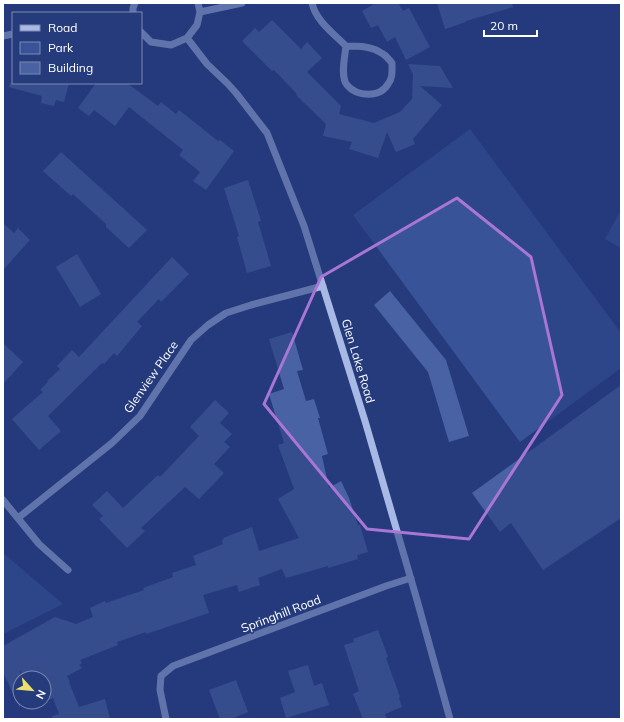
<svg xmlns="http://www.w3.org/2000/svg" width="624" height="722" font-family="Mulish,sans-serif">
<style>
.green{fill:#395399}
.building{fill:#4962a3}
.lines{fill:none;stroke-linecap:round;stroke-linejoin:round}
.minor{stroke:#a9b9e5;stroke-width:7}
.marked{fill:none;stroke:#a976d5;stroke-width:3;stroke-linejoin:round}
.labels{text-anchor:middle;stroke-width:3;stroke-linejoin:round;paint-order:stroke}
.street-label{font-size:12px;fill:#fff;stroke:#253b7c}
</style>
<rect width="100%" height="100%" fill="#253b7c"/>
<path class="green" d="M470,129L621,333V368L520,442L353,215Z
M621,210V248L605,239Z
M3,553L63,604L3,634Z"/>
<path class="building" d="M376,3H398L403,11L409,8L430,47L406,60L395,37L387,42L378,25L371,28L362,11Z
M437,3H512L513,7L466,21V22L445,29Z
M272,20L301,49L307,42L322,58L307,72L341,106L339,114L374,123L400,112L412,99L413,74L408,64L440,66L453,88L420,86L442,105L413,139L415,144L396,152L387,132L378,158L349,149L352,142L323,136L326,124L296,95L297,94L274,70L272,71L242,41L255,28L259,32Z
M10,83H69L64,102L56,100L54,106L41,103L42,96L9,87Z
M96,83H127L158,106L161,102L176,114L179,110L218,141L220,140L234,151L206,190L193,181L200,172L179,155L183,150L129,107L115,126L94,110L89,116L78,108Z
M61,152L147,230L129,248L106,227V224L73,194L71,196L43,171Z
M248,180L261,221L258,222L271,266L247,273L237,237L239,236L224,188Z
M3,223L14,233L18,228L30,240L3,270Z
M77,254L101,294L80,307L56,267Z
M172,257L189,274L161,302L159,299L137,322L142,326L117,356L114,353L104,364L102,363L48,416L61,431L39,450L12,419L43,392L40,390L48,382L47,381L60,369L57,366L72,350L79,357Z
M390,291L446,360L469,436L449,442L428,372L374,305Z
M292,332L303,370L297,371L306,401L314,399L320,418H318L328,454L322,456L329,488L341,481L349,498L358,525H360L368,552L357,555L358,559L328,568V566L286,578L282,569L258,578L260,585L239,592L237,585L203,595L209,613L146,634V632L117,642L118,645L80,660L82,663L79,665L82,668L67,676L70,682H69L79,707L105,699L110,719H53L52,716L59,714L53,698L39,705L38,702H44V678H24L20,670V708L3,672V646L55,617L76,624L93,617L90,608L105,601L106,603L144,590L143,588L173,577L172,573L196,565L193,556L223,544L222,540L224,539L223,538L252,527L259,551L299,538L278,499L294,489L278,445L284,443L269,394L284,389L269,339Z
M3,343L23,362L3,384Z
M621,385V518L543,570L511,523L500,532L472,493Z
M215,400L229,413L220,423L232,434L224,442L230,447L214,464L224,473L199,499L185,487L141,528L145,531L127,548L99,519L103,516L92,505L107,491L123,508L158,475L160,477L199,436L190,427Z
M378,630L388,657L386,658L400,697L399,698L402,707L385,714L387,719H363L353,694L359,691L344,645L354,642L353,639Z
M308,665L314,686L322,683L329,705L286,718L280,698L295,692L288,671Z
M236,680L248,712L231,719H220L209,690Z"/>
<g class="lines">
<path class="minor" d="M312,3C316,21 333,33 346,46C359,46 372,46 383,54C387,56 389,60 392,63C392,71 393,78 388,84C380,98 357,97 347,85C340,77 345,56 346,46
M200,12L242,3
M133,13V8L135,3
M141,32L151,42L171,45L187,38L197,25L200,12L198,3
M3,36L13,34
M187,38L207,64L228,84L236,93L267,133L304,226L365,421L417,600L450,719
M3,500L39,544L68,570
M18,518L112,443L140,416L191,340L208,325L226,313L251,305L323,286
M166,719L160,690L161,676L173,666L386,586L411,578"/>
</g>
<path d="M0 0H624V722H0ZM457,198L531,257L562,395L469,539L367,529L264,404L321,277Z" fill="#253b7c" fill-opacity=".55" fill-rule="evenodd"/>
<path class="marked" d="M457,198L531,257L562,395L469,539L367,529L264,404L321,277Z"/>
<g class="labels">
<g class="street-label">
<text transform="translate(358 361) rotate(73)" y="4">Glen Lake Road</text>
<text transform="translate(151 377) rotate(-55)" y="4">Glenview Place</text>
<text transform="translate(281 614) rotate(-21)" y="4">Springhill Road</text>
</g>
</g>
<rect width="624" height="722" fill="none" stroke="#ffffff" stroke-width="8"/>
<rect x="12" y="12" width="130" height="72" fill="#253b7c" stroke="#7c89b0"/>
<rect x="20" y="25" width="20" height="6" fill="#a9b9e5" stroke="#7c89b0"/>
<text x="48" y="32" font-size="12" fill="#ffffff">Road</text>
<rect x="20" y="42" width="20" height="12" fill="#395399" stroke="#7c89b0"/>
<text x="48" y="52" font-size="12" fill="#ffffff">Park</text>
<rect x="20" y="62" width="20" height="12" fill="#4962a3" stroke="#7c89b0"/>
<text x="48" y="72" font-size="12" fill="#ffffff">Building</text>
<g transform="translate(32 690) rotate(117)"><circle r="19" fill="#253b7c" stroke="#7c89b0"/>
<path d="M0-3L7 15L0 10L-7 15Z" fill="#eee06e"/>
<text y="-6" font-size="11" font-weight="bold" text-anchor="middle" fill="#ffffff">N</text>
</g>
<path d="M484 30v6h53v-6" fill="none" stroke="#ffffff" stroke-width="2"/>
<text x="490" y="30" font-size="12" fill="#ffffff" stroke="#253b7c" stroke-width="3" paint-order="stroke">20 m</text>
</svg>
